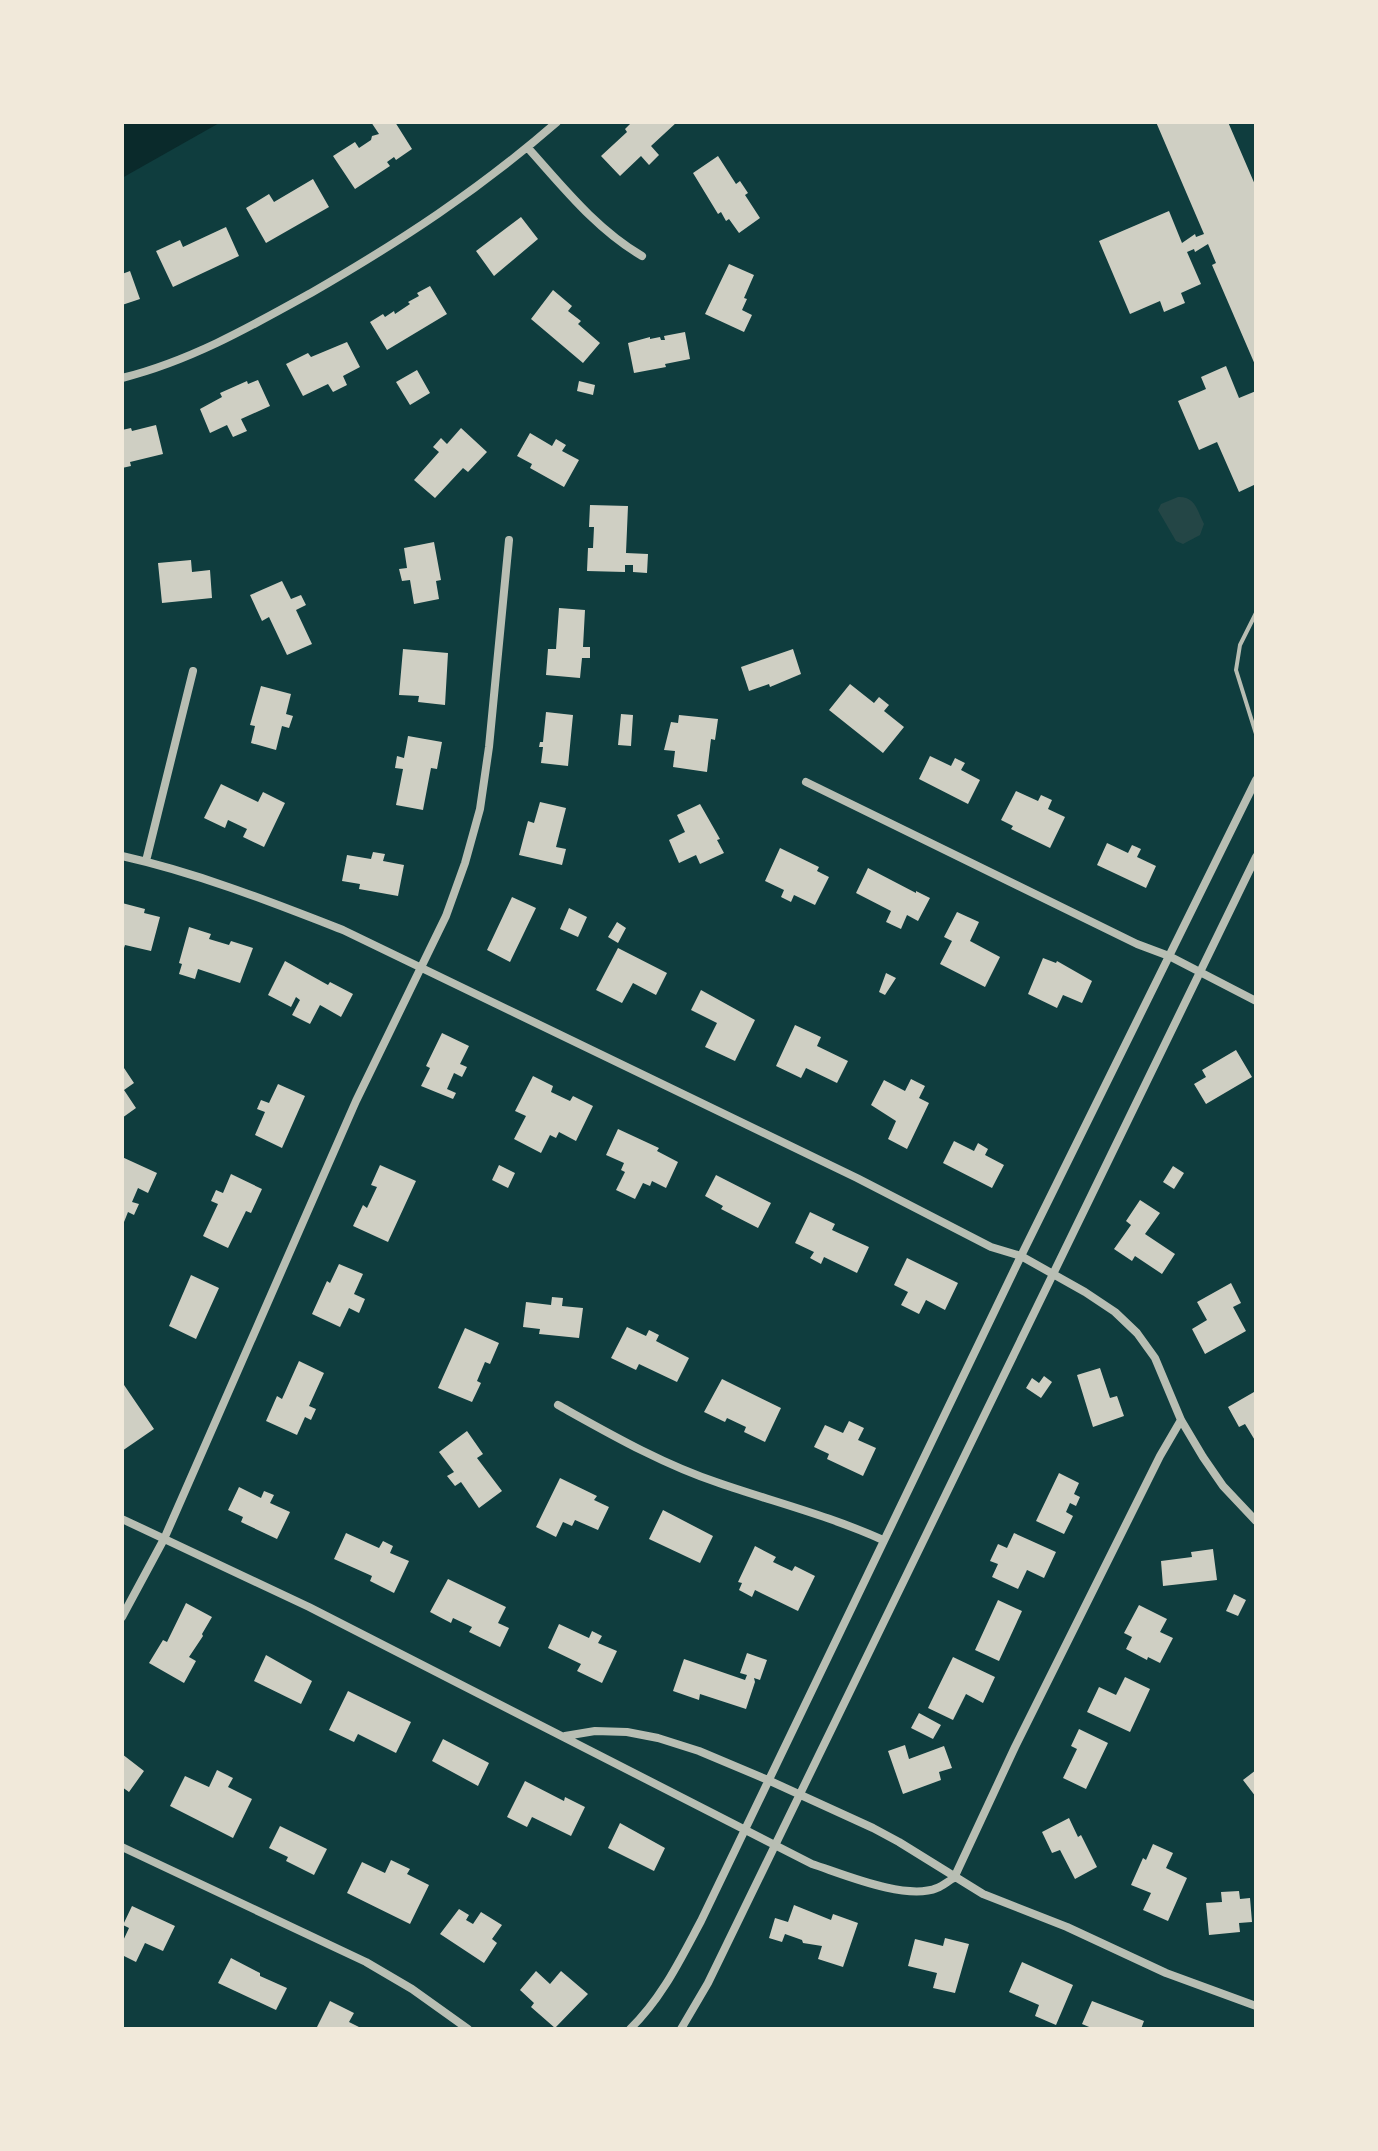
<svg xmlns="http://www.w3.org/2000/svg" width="1378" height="2151" font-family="'Space Grotesk',sans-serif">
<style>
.green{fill:#244646}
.water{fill:#0a2a2b}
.building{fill:#cfcfc3}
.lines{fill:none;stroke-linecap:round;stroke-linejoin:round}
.service{stroke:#b8beb3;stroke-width:4}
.minor{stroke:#b8beb3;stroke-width:8}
</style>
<rect width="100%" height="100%" fill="#0f3d3e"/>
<path class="green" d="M1178,497C1195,496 1197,510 1204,524L1200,535L1183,544L1176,541L1158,510L1161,504Z"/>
<path class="water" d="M122,122H221L122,178Z"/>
<path class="building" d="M371,122H395L412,149L396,160L394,157L387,162L390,166L355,189L333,156L355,142L359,148L371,140L372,136L379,134Z
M632,122H677L651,146L659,155L649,165L641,156L620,176L601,156L627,132L625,129Z
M1156,122H1228L1256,187V367L1212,265L1216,263L1208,244L1195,252L1194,249L1187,252L1201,284L1181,293L1185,303L1164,312L1160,301L1130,314L1099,241L1169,211L1182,243L1195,234L1196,237L1204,234Z
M718,156L736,184L740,181L748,193L745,195L760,218L739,233L729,219L726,221L721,212L718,214L693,173Z
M313,179L329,207L266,243L246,208L269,194L274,202Z
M521,217L538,239L494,276L476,251Z
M226,227L239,256L173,287L156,251L180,240L183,247Z
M729,264L754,275L744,298L747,299L742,310L752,315L744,332L705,314Z
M130,271L140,299L122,305V274Z
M430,286L447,314L387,350L370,322L383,314L385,317L394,311L395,314L410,304L408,302L419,296L417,293Z
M553,290L572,306L568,311L581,321L578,324L600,343L583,363L531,319Z
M685,332L690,359L665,364L666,367L634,373L628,343L650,337V339L660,337L661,340H665L664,336Z
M347,342L360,367L343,376L347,385L333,392L328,384L303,396L286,364L308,353L311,357Z
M1226,366L1239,398L1256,391V484L1239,492L1217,442L1199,450L1178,401L1206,389L1201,377Z
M417,370L430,393L410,405L396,382Z
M258,380L270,406L241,419L247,431L233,437L227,425L210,433L200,409L222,397L220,393L247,381L248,384Z
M579,381L595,385L593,395L577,391Z
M156,425L163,454L130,462L131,466L122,468V430L131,428L132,431Z
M461,428L487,452L468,472L463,468L435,498L414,480L439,452L433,447L441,438L447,444Z
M530,433L552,446L556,439L566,445L562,451L579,460L564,487L530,468L532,464L517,456Z
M590,505L628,506L626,553L648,554L647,573L633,572V565H625V572L587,571L588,548H593L594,527H589Z
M434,542L441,580L436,581L439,599L414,604L410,580L402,581L399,569L407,568L404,548Z
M191,560L192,572L210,570L212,598L162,603L158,563Z
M282,581L291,599L301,595L306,605L296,610L312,644L287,655L269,617L262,621L250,595Z
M559,608L585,610L583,647H590V658H582L580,678L546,675L548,649H556Z
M403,649L448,653L445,705L418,702L419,696L399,695Z
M793,649L801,674L770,687L769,684L749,691L741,667Z
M850,684L874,703L879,697L889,705L884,711L904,727L883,753L829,710Z
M261,686L291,694L286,714L293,716L289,728L282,726L276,750L251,743L255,726L250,725Z
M546,712L573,715L568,766L541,763L543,747H539L540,742H543Z
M621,714L633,715L631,746L618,745Z
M679,715L718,719L715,740L711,739L707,772L673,767L675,751L664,750L671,722L678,723Z
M408,736L442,742L437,769L431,768L423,810L396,805L403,769L395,768L397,756L404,758Z
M930,756L951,766L955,758L965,763L961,770L980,780L968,804L919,779Z
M221,784L258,802L263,792L285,803L264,847L243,837L247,829L228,820L225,828L204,818Z
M1016,791L1038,801L1041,795L1052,800L1048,809L1065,817L1050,848L1011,829L1013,826L1001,820Z
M540,802L566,808L556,847L566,849L562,865L519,855L528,821L534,823Z
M700,804L720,839L717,840L724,853L700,864L696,855L679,863L669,840L685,832L677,815Z
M1107,843L1128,853L1132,845L1141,849L1137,857L1156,866L1146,888L1097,865Z
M780,848L819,867L817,871L829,877L815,905L794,895L791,902L781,897L784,890L765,881Z
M373,852L385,854L383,861L404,865L398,896L359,889L360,884L342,881L347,855L371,859Z
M868,868L916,893V891L930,898L918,921L907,915L901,929L886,922L891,911L856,893Z
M512,897L536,908L510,962L487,950Z
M122,903L145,909L144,913L160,917L151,951L125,945L122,954Z
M569,908L587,917L578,937L560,929Z
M957,912L979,922L970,941L1000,957L985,987L940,964L952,941L944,937Z
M617,922L626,928L618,943L608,937Z
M189,927L211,934L209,939L229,945L231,941L253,948L240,983L198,969L195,979L179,974L182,964L179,963Z
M618,948L667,973L656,995L633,983L622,1003L596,990Z
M1043,958L1056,963L1057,961L1092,981L1082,1003L1063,995L1057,1008L1028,994Z
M285,961L328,985L330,982L353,994L341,1017L320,1005L310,1024L292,1015L300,1000L296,997L291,1007L268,995Z
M886,973L896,978L885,995L879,992Z
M701,990L755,1020L735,1061L705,1047L717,1023L691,1010Z
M795,1025L821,1037L817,1046L848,1061L837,1083L806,1068L801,1078L776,1066Z
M442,1033L469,1046L460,1064L467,1067L462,1077L454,1073L447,1089L456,1093L453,1099L421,1086L430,1068L426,1066Z
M1236,1050L1252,1077L1206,1104L1194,1084L1206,1077L1202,1070Z
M122,1065L134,1083L124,1090L136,1108L122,1118Z
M533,1076L553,1086L551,1092L570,1101L573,1096L593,1106L576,1141L559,1132L556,1138L550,1135L541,1153L514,1139L526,1116L515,1111Z
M911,1079L925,1086L919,1098L929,1103L907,1149L888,1139L896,1121L871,1105L884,1080L905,1091Z
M278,1084L305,1096L282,1148L255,1135L265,1112L257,1109L261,1100L269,1103Z
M618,1129L659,1148L657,1151L678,1162L666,1188L652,1181L650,1186L643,1183L635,1199L616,1190L625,1172L621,1170L624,1163L606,1155Z
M954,1141L974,1151L978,1143L988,1149L985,1155L1004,1165L992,1188L943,1163Z
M122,1157L157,1173L148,1193L138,1188L132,1202L139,1204L134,1215L128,1212L122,1227Z
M380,1165L416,1181L388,1242L353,1226L363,1205L367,1208L377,1187L371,1185Z
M499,1165L515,1173L508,1188L492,1180Z
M1173,1166L1184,1173L1174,1189L1163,1182Z
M231,1174L262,1189L251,1213L246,1211L228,1248L203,1236L218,1204L211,1201L216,1190L223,1193Z
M716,1175L771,1203L758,1228L721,1209L723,1206L705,1196Z
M1140,1200L1160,1213L1145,1234L1175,1254L1162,1274L1135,1256L1132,1261L1114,1249L1131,1225L1126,1221Z
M810,1212L835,1224L832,1230L869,1247L857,1273L824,1257L821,1264L810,1258L814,1252L795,1243Z
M907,1258L958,1283L945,1310L926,1300L919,1314L901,1305L908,1292L894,1285Z
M339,1264L363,1274L354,1294L365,1299L359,1313L349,1308L340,1327L312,1314L327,1281L330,1283Z
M191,1275L219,1288L196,1339L169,1326Z
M1231,1283L1241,1303L1233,1307L1246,1331L1205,1354L1192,1329L1207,1320L1197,1302Z
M552,1297L563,1298L562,1306L583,1308L579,1338L539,1334L540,1329L523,1327L526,1302L551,1305Z
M627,1327L646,1336L649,1330L659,1335L656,1341L689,1358L677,1382L639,1364L636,1370L611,1358Z
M465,1328L499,1343L490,1364L485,1362L477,1381L481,1383L472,1402L438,1388Z
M299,1361L324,1373L309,1406L316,1409L311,1420L305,1417L297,1435L266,1421L277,1396L282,1399Z
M1100,1368L1110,1398L1117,1396L1124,1416L1093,1427L1077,1375Z
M1044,1376L1052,1382L1041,1398L1026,1388L1032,1378L1039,1383Z
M722,1379L781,1408L765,1442L744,1432L746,1427L727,1418L725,1422L704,1412Z
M122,1382L154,1429L122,1451Z
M1254,1392L1256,1395V1442L1245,1424L1239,1427L1228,1407Z
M849,1421L864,1428L858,1440L876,1448L863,1476L827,1459L829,1454L814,1447L825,1425L843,1433Z
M467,1431L483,1454L477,1458L502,1491L479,1508L461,1482L455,1486L447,1476L454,1472L439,1452Z
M1059,1473L1079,1483L1074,1494L1080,1497L1076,1506L1070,1503L1066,1512L1073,1516L1064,1534L1036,1521Z
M560,1478L597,1496L594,1500L609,1507L598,1530L575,1520L572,1526L563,1522L556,1537L536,1527Z
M239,1487L261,1498L264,1491L274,1495L270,1503L290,1512L277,1539L241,1522L243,1517L228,1510Z
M663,1510L713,1536L700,1563L649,1539Z
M346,1533L379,1548L383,1541L393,1546L390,1553L409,1561L394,1593L370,1581L372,1576L334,1559Z
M1014,1533L1056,1552L1044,1578L1027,1570L1018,1589L992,1577L998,1564L990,1561L998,1544L1007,1548Z
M755,1546L776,1557L773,1562L792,1571L795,1566L815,1576L798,1611L755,1590L752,1597L739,1590L742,1583L738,1582Z
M1213,1549L1217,1580L1163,1586L1161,1561L1192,1557L1191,1552Z
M448,1579L506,1607L498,1623L509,1628L500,1647L469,1632L472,1627L453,1618L451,1623L430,1612Z
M1234,1594L1246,1600L1238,1616L1226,1611Z
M998,1600L1022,1611L999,1661L975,1650Z
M186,1603L212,1617L202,1634L203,1636L189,1657L196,1661L184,1683L149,1663L163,1640L167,1642Z
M1139,1605L1167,1619L1160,1632L1173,1638L1160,1663L1148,1657L1147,1660L1126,1649L1132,1637L1124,1633Z
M559,1624L589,1638L592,1631L602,1636L598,1643L617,1651L602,1683L577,1671L581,1664L548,1648Z
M747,1653L767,1660L760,1680L754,1678L755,1682L746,1709L700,1694L699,1700L673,1691L684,1659L745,1680L747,1675L740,1673Z
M266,1655L312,1681L301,1704L254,1681Z
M953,1657L995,1677L983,1703L966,1694L953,1720L928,1708Z
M1125,1677L1150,1689L1130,1732L1087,1712L1099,1687L1116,1695Z
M348,1691L411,1722L396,1753L358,1734L354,1742L329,1730Z
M919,1713L941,1725L933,1739L911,1728Z
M1079,1729L1108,1743L1086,1789L1063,1778L1077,1749L1071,1746Z
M443,1739L489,1763L478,1786L432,1761Z
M905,1745L909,1759L944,1746L952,1768L939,1772L941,1780L903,1794L888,1751Z
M122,1754L144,1771L129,1792L122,1787Z
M217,1770L233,1778L228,1787L252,1799L233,1838L170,1806L185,1776L209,1787Z
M1256,1770V1797L1243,1780Z
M525,1781L564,1801L565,1797L585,1807L571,1836L532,1817L527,1827L507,1817Z
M1069,1818L1078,1837L1081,1835L1097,1867L1075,1879L1060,1850L1052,1853L1042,1832Z
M620,1823L665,1848L654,1871L608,1848Z
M280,1826L327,1849L314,1875L286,1861L288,1857L269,1848Z
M1153,1844L1173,1853L1166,1868L1187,1878L1168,1921L1143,1910L1151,1893L1131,1885L1143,1858L1146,1860Z
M391,1860L410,1869L407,1874L429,1885L410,1924L347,1893L362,1862L385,1873Z
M1239,1891L1240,1899L1250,1898L1252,1922L1239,1923L1240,1932L1209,1935L1206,1903L1222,1902L1221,1892Z
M794,1905L831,1920L833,1914L858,1923L843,1967L818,1959L822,1946L803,1943L802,1940L785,1934L782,1942L769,1938L775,1918L788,1922Z
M132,1906L175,1926L163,1951L145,1943L136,1962L122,1955V1943L129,1928L123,1925Z
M459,1909L469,1915L466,1920L473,1924L481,1912L502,1925L492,1939L497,1943L484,1963L440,1934Z
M945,1938L969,1944L955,1993L933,1988L937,1973L908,1966L915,1939L943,1946Z
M231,1958L260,1973V1976L287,1988L276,2010L218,1983Z
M1022,1962L1073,1985L1056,2025L1035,2016L1039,2005L1009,1992Z
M536,1971L550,1984L561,1971L588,1994L555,2028L531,2007L534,2003L520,1990Z
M330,2001L354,2013L349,2022L363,2029H316Z
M1092,2001L1144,2021L1141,2029H1094L1082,2024Z"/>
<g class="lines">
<path class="service" d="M1256,613L1240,645L1236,670L1256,734"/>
<path class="minor" d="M528,148C563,187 596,229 642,256
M122,378C190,361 250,327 311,293C401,241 479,190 557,122
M806,782L1137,944L1169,956L1256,1001
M122,856C198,873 271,902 343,930L857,1178L991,1247L1021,1256L1085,1292L1115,1312L1137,1333L1155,1358L1181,1420L1203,1457L1223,1486L1256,1521
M146,861L193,671
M558,1405C610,1434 662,1464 719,1483C774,1502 830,1516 883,1540
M122,1519L309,1607L812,1864C843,1874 906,1901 937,1888C943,1886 948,1881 954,1878
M122,1617L164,1539L356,1101L446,916L465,863L480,809L489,747L509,540
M565,1736L595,1731L627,1732L658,1738L699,1751L768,1780L873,1828L899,1842L983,1894L1067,1927L1166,1973L1256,2006
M122,1847L366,1962L412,1989L468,2029
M954,1878L1015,1747L1160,1456L1181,1420
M630,2029C662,1998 680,1960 701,1921L1021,1256L1256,780
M681,2029L708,1983L1256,857"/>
</g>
<rect width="1378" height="2151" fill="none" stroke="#f1e9da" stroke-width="248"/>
</svg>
